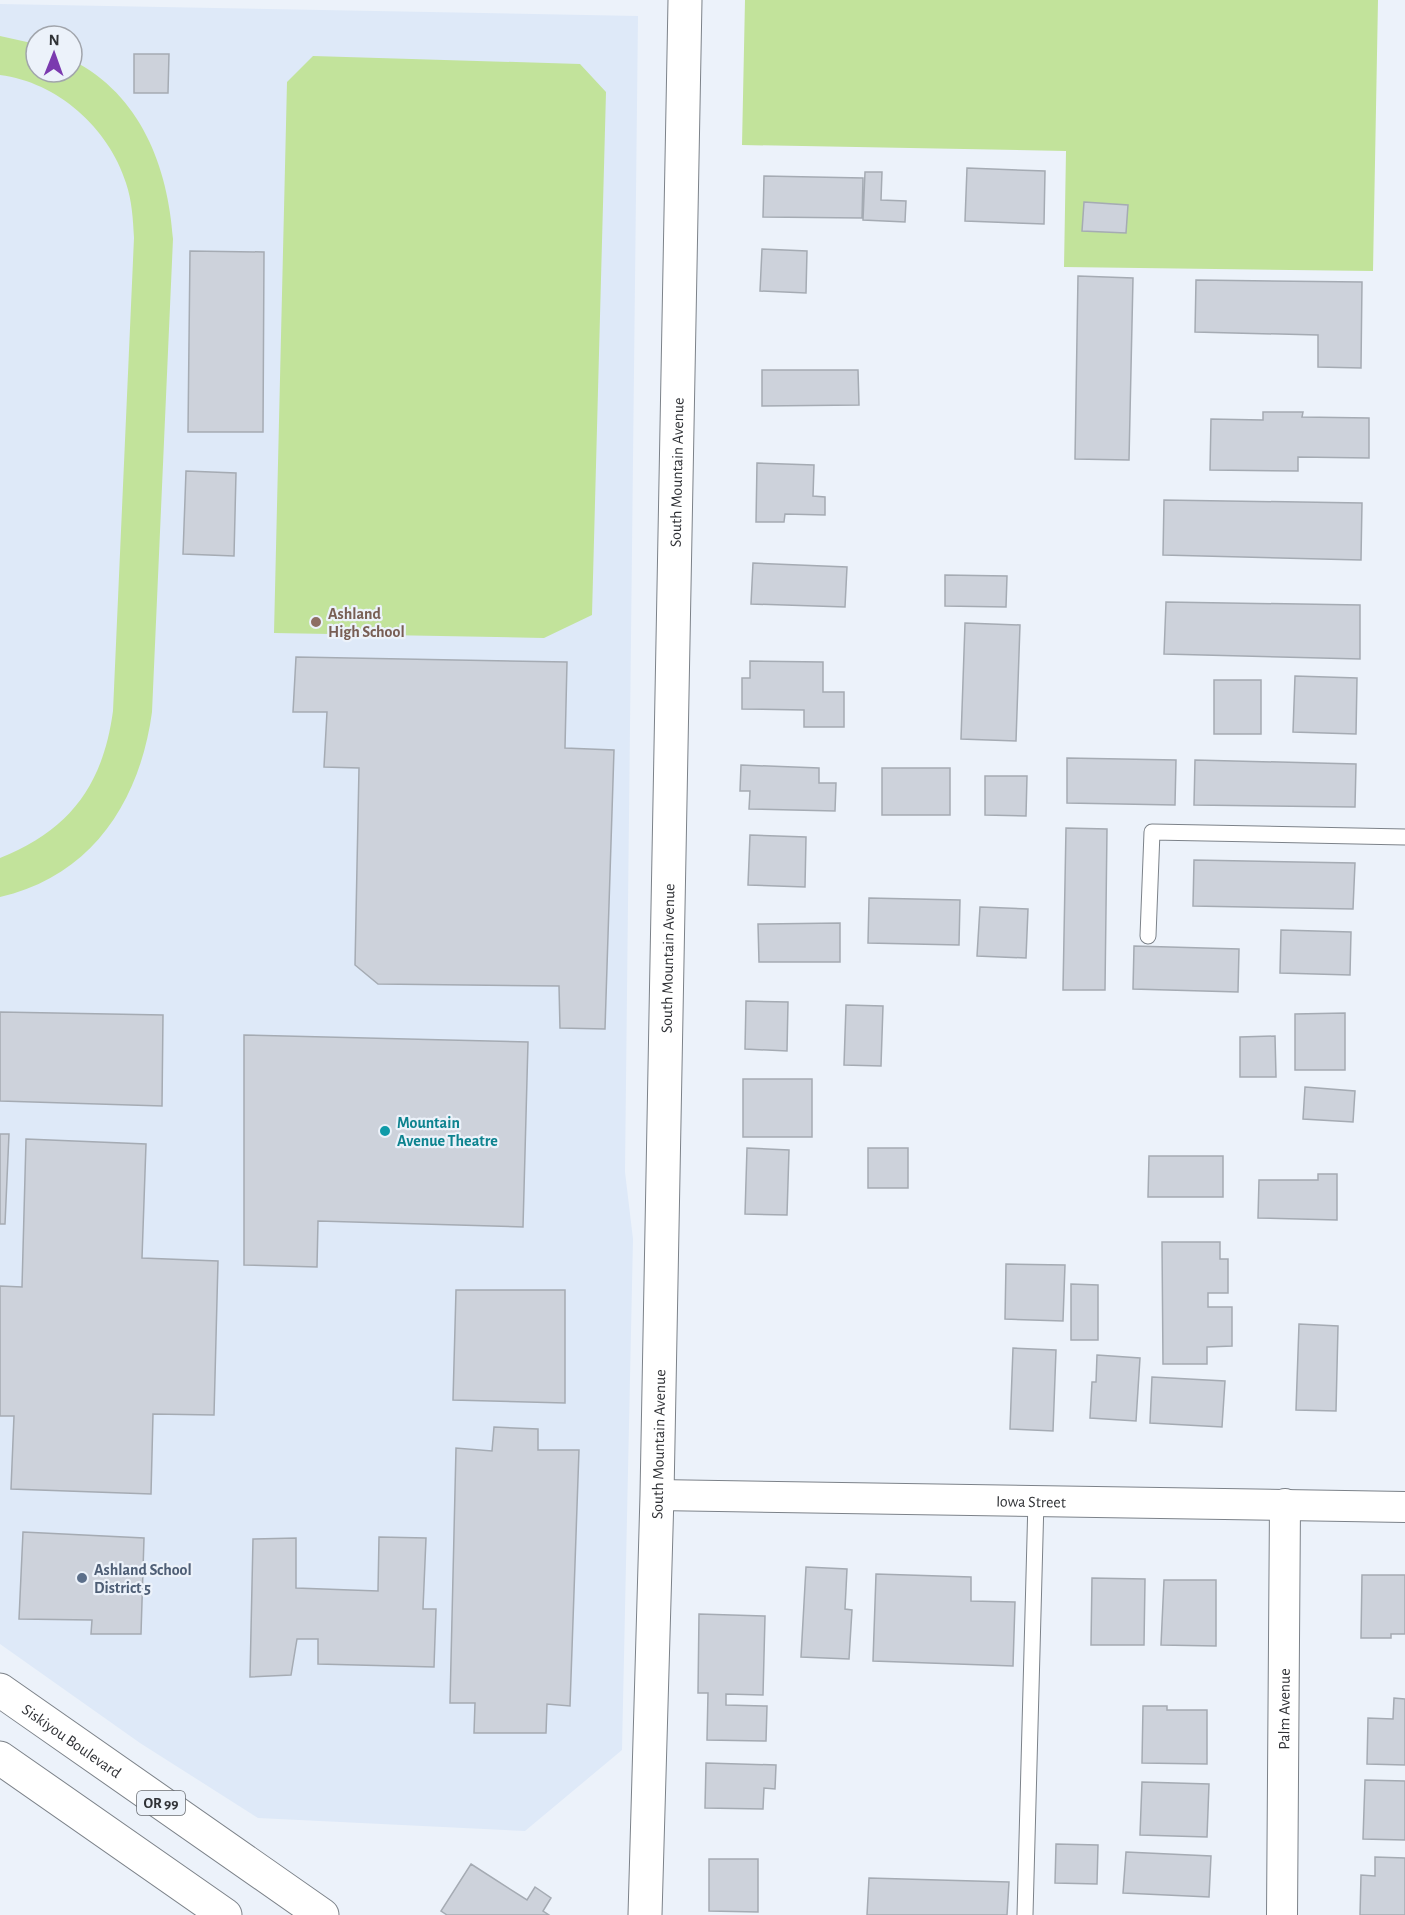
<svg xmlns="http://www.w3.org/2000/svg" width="1405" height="1915" font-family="'Alegreya Sans',sans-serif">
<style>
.built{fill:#dee9f8;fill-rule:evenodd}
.green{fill:#c2e39b}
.building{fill:#cdd2db;stroke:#a5abb3;stroke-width:1.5}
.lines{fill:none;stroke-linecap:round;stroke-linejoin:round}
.lane-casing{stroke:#7c8289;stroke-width:17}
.street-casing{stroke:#7c8289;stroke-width:32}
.secondary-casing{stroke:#7c8289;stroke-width:35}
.primary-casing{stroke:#7c8289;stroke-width:35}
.lane{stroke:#fff;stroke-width:15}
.street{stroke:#fff;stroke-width:30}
.secondary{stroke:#fff;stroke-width:33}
.primary{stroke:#fff;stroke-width:33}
.education-dot{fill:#8d6e63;stroke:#ecf2fa;stroke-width:2}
.culture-dot{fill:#0f9aa8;stroke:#ecf2fa;stroke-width:2}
.service-dot{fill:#5c6f8a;stroke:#ecf2fa;stroke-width:2}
.labels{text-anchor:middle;stroke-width:4.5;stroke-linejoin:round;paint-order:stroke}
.shield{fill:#ecf2fa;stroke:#686c71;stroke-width:1.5}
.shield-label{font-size:15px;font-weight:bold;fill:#303236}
.street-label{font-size:16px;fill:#303236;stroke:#ecf2fa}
.education-label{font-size:16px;font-weight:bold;fill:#785e54;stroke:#ecf2fa;text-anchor:start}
.culture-label{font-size:16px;font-weight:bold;fill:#0d838f;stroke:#ecf2fa;text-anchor:start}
.service-label{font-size:16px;font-weight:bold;fill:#4e5e75;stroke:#ecf2fa;text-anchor:start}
</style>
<rect width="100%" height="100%" fill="#ecf2fa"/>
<path class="built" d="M0,4L638,16L625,1172L633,1239L622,1750L525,1831L258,1818L140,1743L0,1644ZM36,36H72V72H36Z"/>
<path class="green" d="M745,0H1378L1373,271L1064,267L1066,151L742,145Z
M0,36L36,44V72H72V60C141,95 168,167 173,239L152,712C140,801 92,876 0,897V858C70,830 103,785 113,711L134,238C133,219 132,201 126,183C109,128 57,82 0,75Z
M313,56L580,64L606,92L592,615L544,638L274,633L287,82Z"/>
<path class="building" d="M134,54H169L168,93H134Z
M967,168L1045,171L1044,224L965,221Z
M865,172H882L881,200L906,201L905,222L863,220Z
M764,176L863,178L862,218L763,217Z
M1084,202L1128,205L1126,233L1082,231Z
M762,249L807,251L806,293L760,291Z
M190,251L264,252L263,432H188Z
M1078,276L1133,278L1129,460L1075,459Z
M1196,280L1362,282L1361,368L1318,367V335L1195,332Z
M762,370H858L859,405L762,406Z
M1263,412H1303L1302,417L1369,418V458L1298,457V471L1210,470L1211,419L1263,420Z
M757,463L814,465L813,496L825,497V515L785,514L784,522H756Z
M186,471L236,473L234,556L183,554Z
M1164,500L1362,503L1361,560L1163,555Z
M753,563L847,567L845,607L751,604Z
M945,575L1007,576L1006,607L945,606Z
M1166,602L1360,605V659L1164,654Z
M965,623L1020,625L1016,741L961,739Z
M296,657L567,662L565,748L614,750L605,1029L560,1028L559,986L378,984L355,965L359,768L324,767L327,712H293Z
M750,661L823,662V692H844V727H804V710L742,709V678H750Z
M1295,676L1357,678L1356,734L1293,732Z
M1214,680H1261V734H1214Z
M1067,758L1176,760L1175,805L1067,803Z
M1195,760L1356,764L1355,807L1194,805Z
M741,765L819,768V783H836L835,811L749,809L750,791H740Z
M882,768H950V815H882Z
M985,776H1027L1026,816L985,815Z
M1066,828L1107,829L1105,990H1063Z
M750,835L806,837L805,887L748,885Z
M1194,860L1355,863L1353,909L1193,906Z
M869,898L960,900L959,945L868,943Z
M980,907L1028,909L1026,958L977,956Z
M840,923V962H759L758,924Z
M1281,930L1351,932L1350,975L1280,973Z
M1134,946L1239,949L1238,992L1133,989Z
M746,1001L788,1002L787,1051L745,1049Z
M846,1005L883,1006L881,1066L844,1065Z
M0,1012L163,1015L162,1106L0,1101Z
M1345,1013V1070H1295V1014Z
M244,1035L528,1042L523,1227L318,1221L317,1267L244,1265Z
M1275,1036L1276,1077H1240V1037Z
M743,1079H812V1137H743Z
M1305,1087L1355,1091L1353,1122L1303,1119Z
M0,1134H9L5,1224H0Z
M26,1139L146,1144L142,1258L218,1261L214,1415L153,1414L151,1494L11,1489L14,1416H0V1286L22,1287Z
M747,1148L789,1150L787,1215L745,1214Z
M868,1148H908V1188H868Z
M1149,1156H1223V1197H1148Z
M1318,1174H1337V1220L1258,1218L1259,1180H1318Z
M1162,1242H1220V1259H1228V1293H1208V1307H1232V1346L1207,1347V1364H1163Z
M1006,1264L1065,1265L1063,1321L1005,1319Z
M1071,1284L1098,1285V1340H1071Z
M456,1290H565V1403L453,1400Z
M1299,1324L1338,1326L1336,1411L1296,1410Z
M1013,1348L1056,1350L1053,1431L1010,1429Z
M1097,1355L1140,1358L1136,1421L1090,1418L1092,1382H1096Z
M1152,1377L1225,1381L1222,1427L1150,1423Z
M494,1427L538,1429V1450H579L570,1706L547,1704L546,1733H474L475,1703H450L456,1448L492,1451Z
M23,1532L144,1538L141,1634H91L92,1620L19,1619Z
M379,1537L426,1538L423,1609H436L434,1667L318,1664V1639H297L291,1675L250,1677L253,1539L296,1538V1588L378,1591Z
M806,1567L847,1569L845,1609L852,1610L849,1659L801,1657Z
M876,1574L971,1577V1601L1015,1602L1013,1666L873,1661Z
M1362,1575H1405V1634H1391V1638H1361Z
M1092,1578L1145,1579L1144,1645H1091Z
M1164,1580H1216V1646L1161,1645Z
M699,1614L765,1616L763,1695L726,1694V1705L767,1706L766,1741L707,1740L708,1693H698Z
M1394,1698L1405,1699V1765L1367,1764L1368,1718L1393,1719Z
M1143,1706H1167V1710H1207V1764L1142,1763Z
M706,1763L776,1765L775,1789L764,1788L763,1809L705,1808Z
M1365,1780L1405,1781V1840L1363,1839Z
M1142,1782L1209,1784L1207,1837L1140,1835Z
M1056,1844L1098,1845L1097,1884L1055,1883Z
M1126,1852L1211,1856L1209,1897L1123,1893Z
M1375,1857L1405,1858V1915H1360L1361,1875L1375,1876Z
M709,1859H758V1912L709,1911Z
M471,1864L527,1900L535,1887L551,1898L543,1911L549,1915H447L441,1911Z
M869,1878L1009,1882L1007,1915H867Z"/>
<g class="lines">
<defs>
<path id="lane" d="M1148,936L1152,832L1405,837
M1025,1915L1036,1500"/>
<g id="street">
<path id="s1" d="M657,1495L1405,1507"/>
<path id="s2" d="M1282,1915L1285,1504"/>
</g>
<g id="secondary">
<path id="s3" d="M645,1915L657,1495L685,0"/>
</g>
<g id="primary">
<path id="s4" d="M0,1690L322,1915"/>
<path d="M0,1758L225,1915"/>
</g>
</defs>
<use href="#lane" class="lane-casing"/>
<use href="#street" class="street-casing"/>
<use href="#secondary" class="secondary-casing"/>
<use href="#primary" class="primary-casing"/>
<use href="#lane" class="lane"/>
<use href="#street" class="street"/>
<use href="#secondary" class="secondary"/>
<use href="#primary" class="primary"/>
</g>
<circle class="education-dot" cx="316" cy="622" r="6"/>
<circle class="culture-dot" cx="385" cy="1131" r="6"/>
<circle class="service-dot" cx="82" cy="1578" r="6"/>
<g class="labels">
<rect class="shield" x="137" y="1791" width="48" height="24" rx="4.5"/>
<g class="shield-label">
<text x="161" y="1808">OR 99</text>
</g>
<g class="street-label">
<text dy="6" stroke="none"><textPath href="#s3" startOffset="1443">South Mountain Avenue</textPath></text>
<text dy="6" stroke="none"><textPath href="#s3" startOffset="957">South Mountain Avenue</textPath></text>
<text dy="6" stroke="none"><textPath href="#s3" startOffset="471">South Mountain Avenue</textPath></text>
<text dy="6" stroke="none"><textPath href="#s1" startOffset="374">Iowa Street</textPath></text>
<text dy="6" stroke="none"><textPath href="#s2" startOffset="206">Palm Avenue</textPath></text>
<text dy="6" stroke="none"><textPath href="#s4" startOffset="88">Siskiyou Boulevard</textPath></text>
</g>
<g class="education-label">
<text x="328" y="619">Ashland<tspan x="328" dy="18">High School</tspan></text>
</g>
<g class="culture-label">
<text x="397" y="1128">Mountain<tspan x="397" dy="18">Avenue Theatre</tspan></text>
</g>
<g class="service-label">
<text x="94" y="1575">Ashland School<tspan x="94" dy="18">District 5</tspan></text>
</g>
</g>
<g transform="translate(54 54) rotate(1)"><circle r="28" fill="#ecf2fa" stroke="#a1a5ac" stroke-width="1.5"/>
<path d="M0-4.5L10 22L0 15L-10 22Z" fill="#7b3aaf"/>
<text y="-9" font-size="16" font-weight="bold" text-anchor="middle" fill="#303236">N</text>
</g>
</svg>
